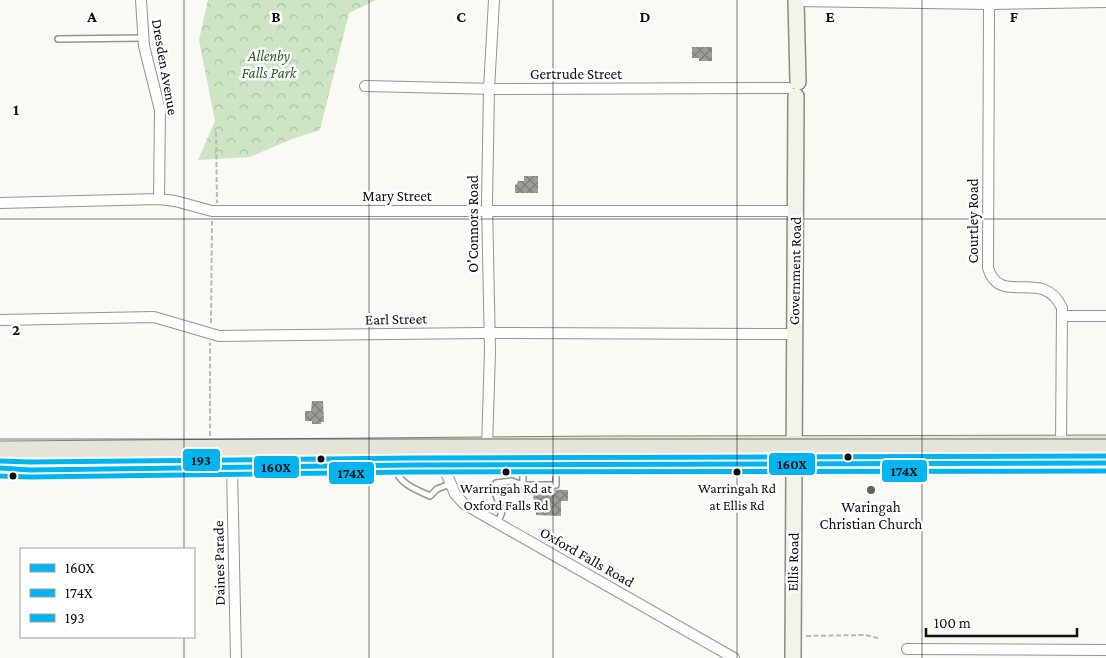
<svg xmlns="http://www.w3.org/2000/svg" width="1106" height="658" font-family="'Crimson Pro',serif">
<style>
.forest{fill:url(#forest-crowns)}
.building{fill:url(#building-cross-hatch)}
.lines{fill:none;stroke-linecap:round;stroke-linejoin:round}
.lane-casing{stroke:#949491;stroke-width:8}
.street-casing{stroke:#949491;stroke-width:12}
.secondary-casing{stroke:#8a8b88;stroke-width:18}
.highway-casing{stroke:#81827e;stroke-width:21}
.path{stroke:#b8b8b7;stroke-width:2;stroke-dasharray:5 2.5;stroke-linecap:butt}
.lane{stroke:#fefefd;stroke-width:5}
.street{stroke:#fefefd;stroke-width:10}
.secondary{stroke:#f2f4ea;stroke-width:15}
.highway{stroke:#e6e3d8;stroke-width:19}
.bus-1-casing{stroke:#fff;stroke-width:9}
.bus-2-casing{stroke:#fff;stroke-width:9}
.bus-3-casing{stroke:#fff;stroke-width:9}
.bus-1{stroke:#00b5ef;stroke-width:5}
.bus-2{stroke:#00b5ef;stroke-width:5}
.bus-3{stroke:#00b5ef;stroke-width:5}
.grid{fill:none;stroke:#0e0e0e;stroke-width:1;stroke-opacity:0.55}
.bus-dot{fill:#0e0e0e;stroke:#fff;stroke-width:2}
.poi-dot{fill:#60615e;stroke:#fff;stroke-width:2}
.labels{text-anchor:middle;stroke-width:5;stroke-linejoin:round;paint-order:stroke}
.bus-label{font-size:14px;fill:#0e0e0e;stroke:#fff}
.park-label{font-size:15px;font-style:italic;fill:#265d29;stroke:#fff}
.street-label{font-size:15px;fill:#0e0e0e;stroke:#fff}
.poi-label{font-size:15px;fill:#0e0e0e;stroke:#fff}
.grid-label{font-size:16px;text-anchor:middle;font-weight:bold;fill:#0e0e0e;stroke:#fff;stroke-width:5;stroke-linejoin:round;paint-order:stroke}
.line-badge{stroke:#fff;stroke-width:2}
.pale-badge-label{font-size:14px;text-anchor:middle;font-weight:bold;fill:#111}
</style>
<defs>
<pattern id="forest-crowns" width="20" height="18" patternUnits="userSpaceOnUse" patternTransform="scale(1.25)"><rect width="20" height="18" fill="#cde4c5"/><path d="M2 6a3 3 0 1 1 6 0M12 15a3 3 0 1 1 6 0" fill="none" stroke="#afc2a8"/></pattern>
<pattern id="building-cross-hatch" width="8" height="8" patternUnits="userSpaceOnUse" patternTransform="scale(1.25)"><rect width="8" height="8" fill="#9d9c98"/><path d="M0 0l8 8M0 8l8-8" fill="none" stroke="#7e7e7a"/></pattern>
</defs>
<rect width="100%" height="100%" fill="#f9faf3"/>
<path class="forest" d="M208,0H376L349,13L320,130L292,139L250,157L198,160L215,121L199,40Z"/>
<path class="building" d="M692,47H712V61H699V58H692Z
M524,176H538V193H515V185L517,184L518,181H524Z
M312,401H323L324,422H321V424H312V421H305V411H311Z
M534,489L568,490V501H561V516L536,515V502H533Z"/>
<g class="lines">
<defs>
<path id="lane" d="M58,39L143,38
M523,468V485
M396,469C399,484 417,490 430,496L437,489L450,484
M497,522C507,507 499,508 496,495C495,492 496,487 496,483L512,481L523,485H556V468"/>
<path id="street" d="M141,0L144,46L160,110L159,199
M796,1L989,4L1106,2
M989,4L988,268C1000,308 1043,266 1062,308L1061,445
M365,86L495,89L788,88
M0,203L159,199L175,201L212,211H796
M1062,316H1106
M0,320L154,317L219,336L482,333L794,334
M487,447L490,351L487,203L489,89L494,0
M443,465L455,494L464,504L734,658
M232,468L236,658
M907,649L1106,650"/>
<path id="secondary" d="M796,0L798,82
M793,658L796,96"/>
<path id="highway" d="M0,451L606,446L1106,445
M0,468L30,470L411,465L1106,463"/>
</defs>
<use href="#lane" class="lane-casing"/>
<use href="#street" class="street-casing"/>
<use href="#secondary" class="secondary-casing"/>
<use href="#highway" class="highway-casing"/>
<path class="path" d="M216,132L217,203
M211,323L212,221
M210,436V343
M806,636L865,635L878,638"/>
<use href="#lane" class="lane"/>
<use href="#street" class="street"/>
<use href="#secondary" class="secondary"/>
<use href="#highway" class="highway"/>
<defs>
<path id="bus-1" d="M0,468L30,470L411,465L1106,463"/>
<path id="bus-2" d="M0,476L30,477L411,472L1106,471"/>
<path id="bus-3" d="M0,461L30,462L411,458L1106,456"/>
</defs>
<use href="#bus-1" class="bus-1-casing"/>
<use href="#bus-2" class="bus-2-casing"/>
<use href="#bus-3" class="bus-3-casing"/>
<use href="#bus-1" class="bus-1"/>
<use href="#bus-2" class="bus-2"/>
<use href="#bus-3" class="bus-3"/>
</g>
<path class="grid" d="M184,0V549M369,0V658M553,0V658M737,0V658M922,0V658M0,219H1106M0,439H1106M184,637V658"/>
<g class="bus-dot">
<circle cx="848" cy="457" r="4.5"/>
<circle cx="321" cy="459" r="4.5"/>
<circle cx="506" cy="472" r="4.5"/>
<circle cx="737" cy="472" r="4.5"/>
<circle cx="13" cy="476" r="4.5"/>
</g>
<circle class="poi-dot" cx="871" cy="490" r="5"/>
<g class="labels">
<g class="bus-label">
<text x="506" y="493">Warringah Rd at<tspan x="506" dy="17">Oxford Falls Rd</tspan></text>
<text x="737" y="493">Warringah Rd<tspan x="737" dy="17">at Ellis Rd</tspan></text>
</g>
<g class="park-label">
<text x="269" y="61">Allenby<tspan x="269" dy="17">Falls Park</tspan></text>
</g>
<g class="street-label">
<text transform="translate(165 67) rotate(80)" y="5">Dresden Avenue</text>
<text x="576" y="79">Gertrude Street</text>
<text x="397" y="201">Mary Street</text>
<text transform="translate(973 221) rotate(-90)" y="5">Courtley Road</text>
<text transform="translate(473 224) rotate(-90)" y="5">O'Connors Road</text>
<text transform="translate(795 271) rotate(-89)" y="5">Government Road</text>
<text transform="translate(396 319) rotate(-1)" y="5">Earl Street</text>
<text transform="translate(587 557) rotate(30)" y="5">Oxford Falls Road</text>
<text transform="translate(793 562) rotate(-89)" y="5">Ellis Road</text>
<text transform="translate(219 563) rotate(-91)" y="5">Daines Parade</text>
</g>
<g class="poi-label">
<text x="871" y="512">Waringah<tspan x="871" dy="17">Christian Church</tspan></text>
</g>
</g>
<g class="grid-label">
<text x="92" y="22">A</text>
<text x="276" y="22">B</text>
<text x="461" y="22">C</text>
<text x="645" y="22">D</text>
<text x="830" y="22">E</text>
<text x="1014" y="22">F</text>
<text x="16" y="115">1</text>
<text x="16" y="335">2</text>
</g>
<g class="line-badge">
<rect x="182" y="448" width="39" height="24" rx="5" fill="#00b5ef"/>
<rect x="768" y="452" width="48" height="24" rx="5" fill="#00b5ef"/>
<rect x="253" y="455" width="47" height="24" rx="5" fill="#00b5ef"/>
<rect x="881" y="459" width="47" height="24" rx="5" fill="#00b5ef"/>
<rect x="328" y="461" width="47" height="24" rx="5" fill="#00b5ef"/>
</g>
<g class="pale-badge-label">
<text x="201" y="465">193</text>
<text x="792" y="469">160X</text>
<text x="276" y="472">160X</text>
<text x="904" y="476">174X</text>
<text x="351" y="478">174X</text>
</g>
<rect x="20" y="548" width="175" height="90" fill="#ffffff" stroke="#9f9f9f"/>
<rect x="30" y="564" width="25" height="8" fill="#00b5ef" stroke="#9f9f9f"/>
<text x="65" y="573" font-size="15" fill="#0e0e0e">160X</text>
<rect x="30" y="589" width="25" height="8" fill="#00b5ef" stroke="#9f9f9f"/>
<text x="65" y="598" font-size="15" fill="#0e0e0e">174X</text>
<rect x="30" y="614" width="25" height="8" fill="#00b5ef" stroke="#9f9f9f"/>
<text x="65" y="623" font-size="15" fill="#0e0e0e">193</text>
<path d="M926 628v8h151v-8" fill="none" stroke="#0e0e0e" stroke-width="2.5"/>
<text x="934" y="628" font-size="15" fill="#0e0e0e" stroke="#ffffff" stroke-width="4" paint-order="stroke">100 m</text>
</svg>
